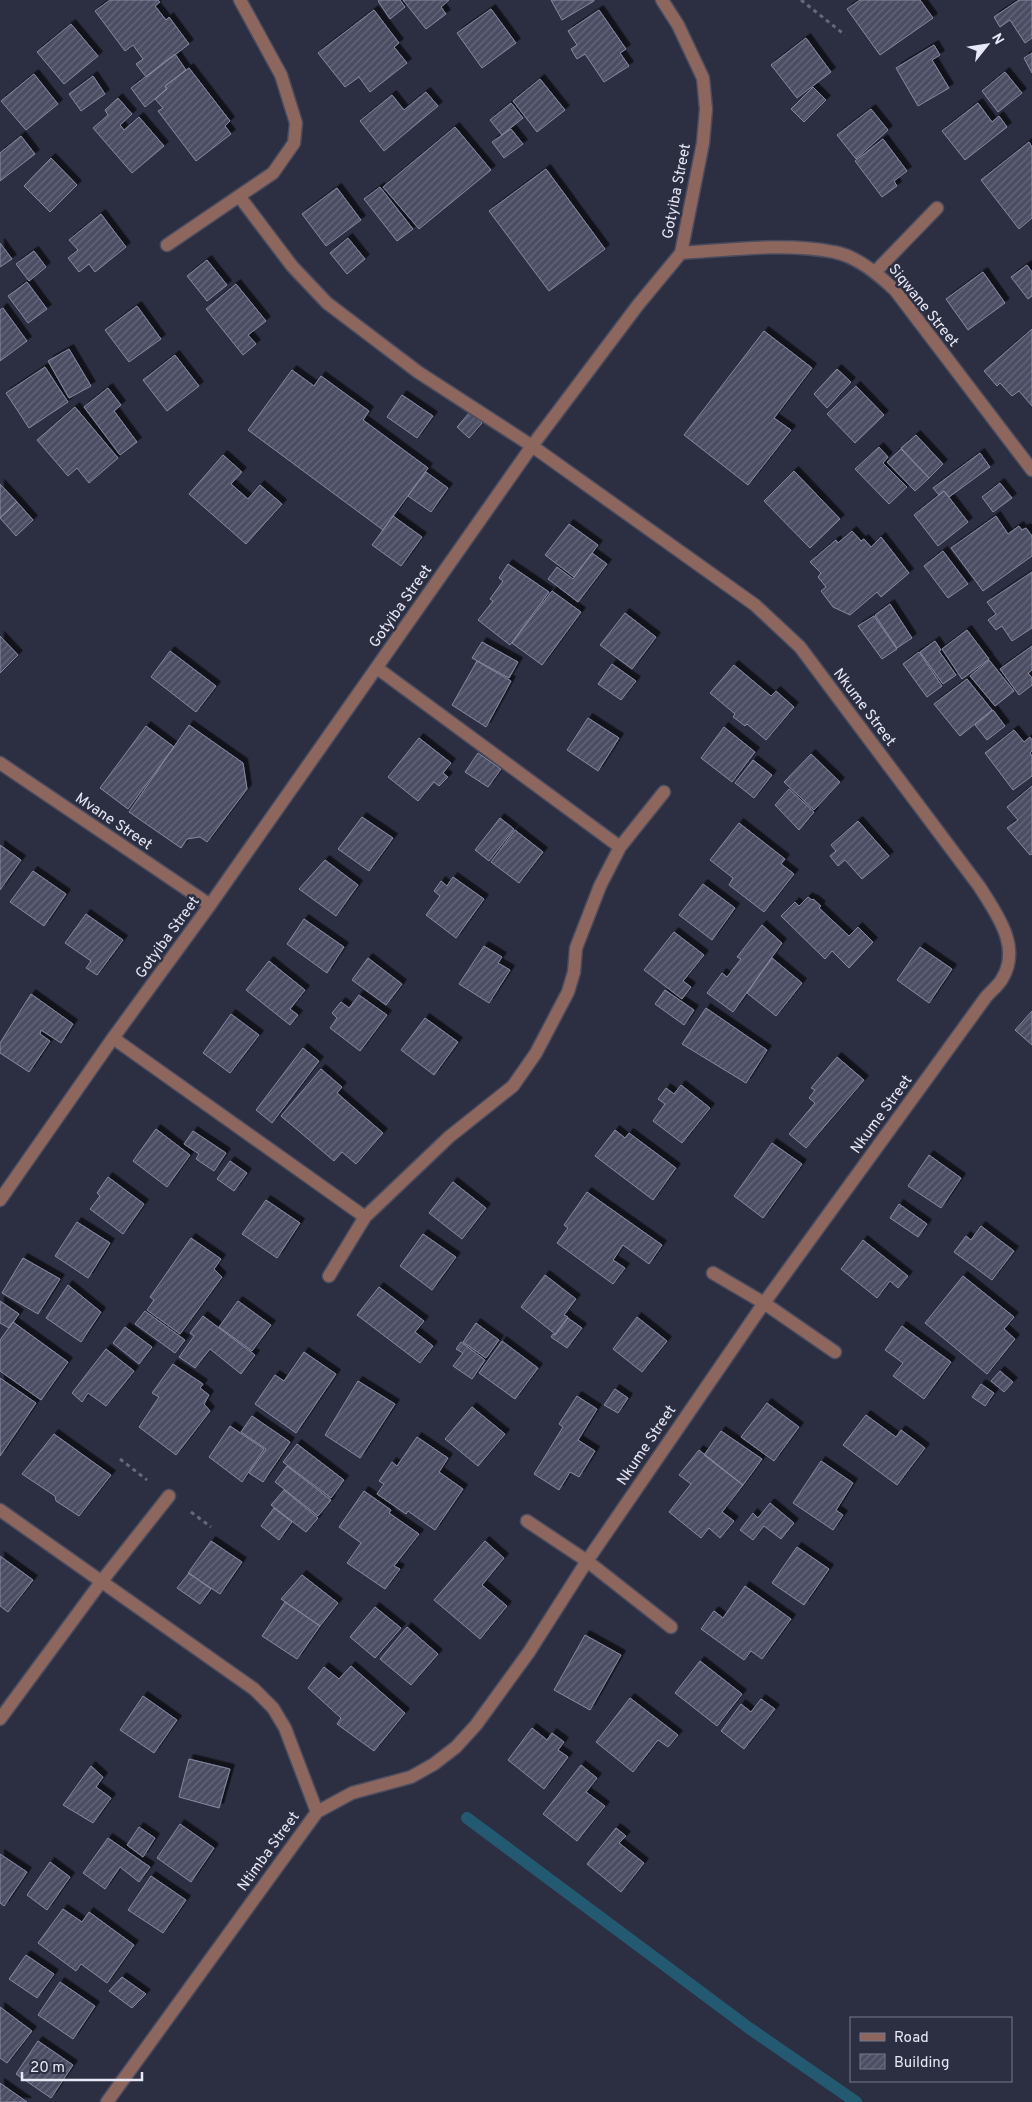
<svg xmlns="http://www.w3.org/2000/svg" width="1032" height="2102" font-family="Overpass,sans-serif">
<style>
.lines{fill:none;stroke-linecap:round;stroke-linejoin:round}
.stream{stroke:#245972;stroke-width:12}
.building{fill:url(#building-hatch);stroke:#878aa2;filter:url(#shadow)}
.service-casing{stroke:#4a4c5f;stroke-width:15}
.minor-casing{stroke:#4a4c5f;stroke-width:15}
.path{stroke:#67697b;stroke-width:3;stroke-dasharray:4 4;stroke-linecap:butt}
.service{stroke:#8d665e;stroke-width:12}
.minor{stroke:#8d665e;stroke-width:12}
.labels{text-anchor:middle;stroke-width:5;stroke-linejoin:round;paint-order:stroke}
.street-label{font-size:15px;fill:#e7e9f6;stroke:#2c2e42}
</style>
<defs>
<pattern id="building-hatch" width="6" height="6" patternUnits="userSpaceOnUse" patternTransform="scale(1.25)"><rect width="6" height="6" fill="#4c4e64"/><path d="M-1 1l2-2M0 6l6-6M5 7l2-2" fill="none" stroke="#66687b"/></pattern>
<filter id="shadow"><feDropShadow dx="4.5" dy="-4.5" stdDeviation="0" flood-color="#0009"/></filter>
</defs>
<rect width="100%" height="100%" fill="#2c2e42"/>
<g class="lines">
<path class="stream" d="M467,1818L749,2028L856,2102"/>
</g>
<path class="building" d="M110,0H158L160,2L155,6L166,20L169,17L189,44L146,77L136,64L143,59L133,45L125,51L95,11Z
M380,0H400L405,7L390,19L378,1Z
M403,0H449L441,7L446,14L426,29Z
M551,0H594V1L562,20Z
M860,0H920L933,18L880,55L847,9Z
M1019,0H1032V38L1025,43L1010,20L1000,27L994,17Z
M491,9L516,43L482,68L457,33Z
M374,10L399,43L394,47L407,63L370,92L359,77L345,87L318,53Z
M599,10L626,49L620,53L629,66L604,82L585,54L577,59L571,49L577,45L568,31Z
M71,24L98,56L64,84L37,52Z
M806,38L831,72L797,98L771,65Z
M934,45L940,55L932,60L949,88L918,106L896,68Z
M1032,53V73L1024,58Z
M175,54L186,70L165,86L167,89L145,107L131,88Z
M189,68L230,121L225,126L231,134L196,161L158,111L163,108L155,99L167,89L165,86Z
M1005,72L1022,93L998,112L982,91Z
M34,74L58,104L26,130L1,101Z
M93,76L105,94L81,111L69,94Z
M540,79L565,110L537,132L513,101Z
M813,87L826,100L804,122L791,109Z
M426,92L438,106L384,151L360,121L392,95L404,110Z
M118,98L132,114L120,125L124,130L139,117L164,146L132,173L93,128L108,115L105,110Z
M511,103L523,118L502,135L490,120Z
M978,103L992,122L999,116L1007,127L965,160L942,131Z
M871,109L888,130L856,159L837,135Z
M455,127L491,170L419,229L383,187Z
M511,129L523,144L504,158L492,142Z
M21,136L35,154L0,181V153Z
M883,139L907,171L894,181L897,186L882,197L855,161Z
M1029,142L1032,147V218L1019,229L981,180Z
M51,158L77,185L50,212L24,186Z
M546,169L605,249L549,291L489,211Z
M380,187L413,229L397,241L364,199Z
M337,188L361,220L326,246L302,214Z
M101,214L126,247L95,272L89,264L79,272L68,258L78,250L69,240Z
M348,238L365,259L347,274L330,253Z
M0,243L12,259L0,267Z
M34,251L46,267L29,281L16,264Z
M207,260L227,285L207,301L187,276Z
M1027,265L1032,272V296L1028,299L1011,277Z
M983,272L1005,303L968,330L946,299Z
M27,282L47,309L28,323L8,296Z
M236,284L266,321L248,335L256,344L243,355L206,309Z
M137,306L161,339L129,362L105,330Z
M3,308L27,341L0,361V310Z
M1032,329V406L1019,391L1012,396L1000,383L997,386L984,371Z
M764,331L812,368L774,418L791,430L748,485L684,435Z
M69,349L91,386L69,398L48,361Z
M175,355L199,386L167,411L143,380Z
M45,367L68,402L29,428L6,393Z
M837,369L851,382L827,408L814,394Z
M292,370L314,386L321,376L369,411L363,420L428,468L383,530L248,430Z
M856,386L884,415L855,443L827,414Z
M108,388L121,405L114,411L137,442L120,455L84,407Z
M402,395L433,416L417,438L387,417Z
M75,407L118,458L89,483L77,468L68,476L37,440Z
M470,412L482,423L469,438L457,427Z
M916,435L943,464L929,478L901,448Z
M879,447L888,457L883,463L907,487L889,504L855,469Z
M901,449L929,478L915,491L887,462Z
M980,453L990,467L949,497L944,491L939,495L933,488Z
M223,455L242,472L231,484L248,499L260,485L282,504L246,544L189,494Z
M794,471L840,519L810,548L764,501Z
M426,472L448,488L431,512L408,496Z
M1000,483L1012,498L993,512L982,497Z
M0,484L17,502L0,518Z
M944,491L968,522L938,546L914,515Z
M17,502L33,520L16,536L0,518Z
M393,516L422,537L401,566L372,545Z
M996,516L1008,534L1019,526L1022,530L1026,528L1032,536V556L983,591L951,548Z
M569,524L598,545L574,577L545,555Z
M852,531L861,541L864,539L871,547L881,537L909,573L881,597L877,592L850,615L833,607L821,591L826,587L818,577L821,573L810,562L836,540L838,543Z
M943,551L968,584L948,598L924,566Z
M592,553L607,564L578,602L548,579L557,567L573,579Z
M508,564L549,592L510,645L478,620L493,601L490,599L503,581L499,578Z
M1032,572V628L1012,641L1002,626L996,630L988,620L996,614L987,602Z
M552,591L581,612L542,665L512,643Z
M890,604L912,638L897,648L875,615Z
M625,613L656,637L632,669L600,645Z
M874,616L897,649L882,659L858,626Z
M967,630L989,659L962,679L942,649Z
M0,636L18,655L0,673Z
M935,641L941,650L939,651L956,675L943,684L920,652Z
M482,642L518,662L509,678L472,658Z
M1032,646V670L1028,673L1032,678V685L1019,695L1000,669Z
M170,651L216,686L196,712L151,677Z
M919,652L942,686L927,697L903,664Z
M989,660L1014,691L995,706L970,676Z
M477,661L511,681L486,727L452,705Z
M612,664L636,681L621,700L598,684Z
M734,665L771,696L776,691L794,707L766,740L747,724L745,726L733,717L735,714L710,693Z
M967,679L992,710L960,736L934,704Z
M993,710L1005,726L987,740L975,725Z
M588,718L619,738L598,771L567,750Z
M189,725L243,763L247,789L207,842L200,837L187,839L181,848L129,812Z
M146,726L174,747L128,809L100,788Z
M724,727L755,752L732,782L701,758Z
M1014,730L1024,742L1030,737L1032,740V751L1030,753L1032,756V776L1013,790L985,753Z
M419,738L451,763L443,773L448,777L439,786L434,782L418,801L388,777Z
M478,753L501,769L488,787L465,772Z
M811,754L840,782L814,810L784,782Z
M753,760L772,775L754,798L735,783Z
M1032,786V854L1030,855L1007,828L1018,820L1007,807Z
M789,789L814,812L799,830L775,805Z
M362,817L393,838L369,871L338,849Z
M500,818L514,829L489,861L475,850Z
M858,821L889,856L862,879L845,860L838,866L830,856L836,851L831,845Z
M739,823L785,859L781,864L794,874L764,912L729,885L733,878L710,860Z
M515,830L543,852L519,883L491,862Z
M0,845L21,860L0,890Z
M325,860L358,885L336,916L299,889Z
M33,871L66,894L44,926L10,902Z
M453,877L484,899L456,938L426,915L440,896L434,891L441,881L447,886Z
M703,884L735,908L712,940L679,915Z
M808,897L812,900L813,899L821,906L819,908L849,936L858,927L873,942L849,968L832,951L825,959L781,916L795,902L799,906Z
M86,914L123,940L97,975L86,968L91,961L65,943Z
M304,919L344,947L327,973L287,944Z
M762,925L782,943L733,1012L707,993L722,973L727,977L741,959L737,957Z
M674,932L704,955L683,981L691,987L682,999L644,970Z
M484,946L502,957L498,963L510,970L489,1003L459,984Z
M920,947L952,969L929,1003L897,980Z
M368,958L402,984L386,1005L352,980Z
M772,958L802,983L776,1016L747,993Z
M269,961L305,990L290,1009L298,1015L290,1025L246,990Z
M665,990L694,1010L684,1025L655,1004Z
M31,994L73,1024L61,1043L41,1030L40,1034L50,1041L29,1072L0,1053V1043Z
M359,995L387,1015L360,1051L330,1028L337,1018L332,1013L341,1002L349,1008Z
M706,1008L767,1050L746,1083L682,1044Z
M1032,1011V1045L1015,1030Z
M231,1014L259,1035L230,1073L203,1053Z
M425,1018L458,1042L434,1075L401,1050Z
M303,1048L319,1061L272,1123L256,1110Z
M837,1057L864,1080L806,1148L789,1134L815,1103L809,1098L815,1090L811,1088Z
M321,1069L342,1087L337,1093L383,1133L356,1164L342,1152L334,1161L281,1116Z
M681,1085L710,1108L682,1143L653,1121L665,1104L658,1099L666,1088L674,1094Z
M156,1129L190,1155L167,1187L133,1161Z
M615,1130L625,1138L629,1133L676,1168L653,1200L595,1156Z
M193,1131L226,1153L214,1171L196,1159L199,1154L184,1144Z
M772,1143L802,1164L763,1218L734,1196Z
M929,1155L961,1178L941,1208L908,1186Z
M230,1161L247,1173L234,1191L217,1179Z
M108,1177L144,1204L123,1234L90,1209L100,1196L97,1193Z
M453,1182L486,1208L462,1239L429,1213Z
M587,1192L662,1245L649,1264L623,1245L613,1260L625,1268L613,1284L557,1243L568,1228L564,1225Z
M266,1200L300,1223L277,1258L242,1234Z
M899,1204L927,1224L918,1237L890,1218Z
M77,1222L110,1243L88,1278L55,1256Z
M981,1226L1014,1251L992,1280L954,1252L966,1236L971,1240Z
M423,1234L456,1257L432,1290L400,1266Z
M191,1238L221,1259L214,1269L222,1277L180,1334L147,1310L154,1300L150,1297Z
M863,1240L908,1276L898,1288L890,1281L877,1298L841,1269Z
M23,1258L60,1279L38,1314L2,1293Z
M545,1275L576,1299L564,1315L568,1317L555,1334L521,1307Z
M963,1276L1014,1317L1004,1329L1015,1339L987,1374L925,1323Z
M68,1285L101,1312L81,1342L46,1318Z
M379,1287L424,1321L415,1332L433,1346L420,1363L357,1315Z
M0,1301L19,1314L9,1328L0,1323Z
M238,1301L271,1325L252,1351L219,1327Z
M145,1311L185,1340L175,1353L135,1324Z
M203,1316L255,1355L241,1374L210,1349L195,1368L179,1357L194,1336L190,1333Z
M637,1317L667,1341L642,1372L613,1349Z
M568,1318L582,1328L567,1348L551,1337L553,1334L555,1335Z
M13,1322L68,1362L41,1400L0,1371V1340Z
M476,1323L499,1340L486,1358L463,1342Z
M902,1326L951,1362L924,1399L893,1376L903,1363L885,1350Z
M125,1327L152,1347L139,1364L113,1343Z
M502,1341L538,1368L515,1399L479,1373Z
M461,1342L485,1360L472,1379L453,1366L463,1353L456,1349Z
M106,1349L134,1371L106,1406L88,1393L82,1402L72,1393Z
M304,1352L336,1374L296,1433L255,1404L275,1375L284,1381Z
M173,1364L203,1384L200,1388L209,1395L204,1404L210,1411L176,1455L139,1427L159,1397L152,1393Z
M1000,1371L1013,1382L1004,1392L991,1381Z
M0,1378L36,1403L0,1456Z
M358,1381L395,1404L360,1458L325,1435Z
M981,1384L994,1393L985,1406L972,1397Z
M615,1389L628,1398L618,1413L604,1405Z
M577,1396L597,1409L578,1440L595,1451L579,1477L570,1472L559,1490L534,1474L563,1427L559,1424Z
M767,1403L799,1427L774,1461L741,1437Z
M472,1407L505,1434L478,1466L445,1439Z
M866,1415L896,1437L901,1430L925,1448L897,1485L843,1445Z
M252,1416L290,1442L263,1482L249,1473L266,1449L241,1432Z
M230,1426L264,1449L242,1482L209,1457Z
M721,1431L762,1459L743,1485L704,1455Z
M54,1434L111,1475L79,1516L56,1501L55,1496L22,1474Z
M417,1437L448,1458L439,1472L463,1489L435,1530L408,1511L406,1514L377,1494L384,1484L379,1481L392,1462L397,1466Z
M297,1444L344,1480L331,1498L283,1462Z
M699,1450L743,1485L722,1512L734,1521L720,1538L709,1528L701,1538L669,1512L691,1484L679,1475Z
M821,1461L853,1483L836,1510L843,1515L833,1530L793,1503Z
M287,1466L331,1500L318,1516L275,1482Z
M284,1490L318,1518L306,1532L271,1505Z
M364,1491L391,1510L389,1513L419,1534L394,1566L400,1569L385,1589L347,1563L361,1543L339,1527Z
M770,1503L794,1523L781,1539L764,1526L753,1540L740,1530L753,1513L758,1518Z
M274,1508L292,1522L279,1540L261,1526Z
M211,1541L242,1562L220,1594L188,1573Z
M485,1541L504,1558L482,1585L507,1606L480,1639L434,1600Z
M797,1547L829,1569L804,1605L772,1583Z
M0,1556L33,1580L8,1612L0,1606Z
M189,1573L211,1589L200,1604L177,1588Z
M302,1575L338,1603L320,1626L281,1599Z
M745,1586L791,1619L762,1659L751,1651L744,1660L701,1629L714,1611L723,1618Z
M285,1602L320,1626L297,1659L262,1636Z
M375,1607L401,1628L375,1658L350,1637Z
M407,1627L438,1654L411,1685L380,1659Z
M585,1635L621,1655L590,1710L554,1690Z
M700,1661L742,1694L717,1726L675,1693Z
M351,1666L405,1713L374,1751L337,1724L341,1718L308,1688L324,1667L339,1679Z
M143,1696L177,1720L154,1753L120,1730Z
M630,1698L678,1735L668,1747L658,1740L633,1772L596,1742Z
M761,1699L775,1709L744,1749L721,1731L741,1704L751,1712Z
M532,1728L547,1740L552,1733L564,1742L558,1750L568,1757L544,1789L508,1760Z
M189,1759L230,1769L219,1808L179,1797Z
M581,1765L597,1778L586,1792L605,1806L577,1841L543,1814Z
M91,1766L103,1777L96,1787L111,1798L93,1823L63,1805Z
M180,1824L214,1848L191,1882L157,1858Z
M139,1827L155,1838L143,1857L127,1845Z
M616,1828L626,1836L619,1843L644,1863L621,1892L587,1864Z
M108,1838L150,1867L139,1882L120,1867L105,1889L83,1873Z
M0,1854L27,1872L4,1906L0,1903Z
M50,1862L70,1877L47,1910L27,1895Z
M151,1876L186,1900L163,1933L128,1910Z
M63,1909L82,1922L89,1912L134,1945L107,1983L81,1964L76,1971L38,1943Z
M26,1955L54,1974L37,1998L9,1979Z
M122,1977L146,1994L132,2008L109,1991Z
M60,1982L95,2006L73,2039L38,2015Z
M0,2007L32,2031L7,2063L0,2058Z
M38,2041L73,2065L51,2098L16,2074Z
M0,2083L27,2102H0Z"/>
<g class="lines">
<defs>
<path id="service" d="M239,196L292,266L327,303L418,372L532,446
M167,245L273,173L294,143L296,123L281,75L240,0"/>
<path id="minor" d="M681,253C729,250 786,242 834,252C857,256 879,275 895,290L1032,470
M876,271L937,208
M377,668L620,847
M0,763L210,905
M113,1038L365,1217
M0,1200L113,1038L210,905L532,446L638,305L681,253L703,143L706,109L703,78L678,25L662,0
M713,1273L764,1303L835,1352
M329,1276L365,1217L449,1137L513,1086L536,1053L568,992L574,972L576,948L600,886L620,847L664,792
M0,1510L254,1689L273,1708L285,1728L317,1812
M527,1521L587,1561L671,1627
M0,1719L101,1582L169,1496
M107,2102L317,1812L352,1793L411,1777L434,1764L456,1747L476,1725L529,1652L587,1561L764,1303L986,997C991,991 999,985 1002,979C1022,947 996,913 979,886L800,647L755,605L532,446"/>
</defs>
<use href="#service" class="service-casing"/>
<use href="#minor" class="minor-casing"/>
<path class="path" d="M801,0L845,35
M120,1459L147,1480
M191,1512L211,1527"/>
<use href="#service" class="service"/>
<use href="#minor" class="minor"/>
</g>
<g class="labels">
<g class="street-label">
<text transform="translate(676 191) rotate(-79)" y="5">Gotyiba Street</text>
<text transform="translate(924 305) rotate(51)" y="5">Siqwane Street</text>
<text transform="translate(400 606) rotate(-55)" y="5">Gotyiba Street</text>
<text transform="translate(865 707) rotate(53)" y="5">Nkume Street</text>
<text transform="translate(114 821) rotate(34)" y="5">Mvane Street</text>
<text transform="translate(167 937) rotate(-54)" y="5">Gotyiba Street</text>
<text transform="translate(881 1114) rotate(-54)" y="5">Nkume Street</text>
<text transform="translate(646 1445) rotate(-56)" y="5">Nkume Street</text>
<text transform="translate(268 1851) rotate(-54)" y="5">Ntimba Street</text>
</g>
</g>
<rect x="850" y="2017" width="162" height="65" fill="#2c2e42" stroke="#77798a"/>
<rect x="860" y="2033" width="25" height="8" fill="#8d665e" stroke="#77798a"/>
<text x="894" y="2042" font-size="15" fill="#e7e9f6">Road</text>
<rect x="860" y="2054" width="25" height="15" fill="url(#building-hatch)" stroke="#77798a"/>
<text x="894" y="2067" font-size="15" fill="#e7e9f6">Building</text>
<g transform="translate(987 45) rotate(60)" stroke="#2c2e42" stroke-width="4" paint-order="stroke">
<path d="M0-4L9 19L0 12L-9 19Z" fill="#e7e9f6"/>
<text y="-8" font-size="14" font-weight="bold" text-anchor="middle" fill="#e7e9f6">N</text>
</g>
<path d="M22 2072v8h120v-8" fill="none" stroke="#e7e9f6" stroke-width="2.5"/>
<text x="30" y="2072" font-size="15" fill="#e7e9f6" stroke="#2c2e42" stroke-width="4" paint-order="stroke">20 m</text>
</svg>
